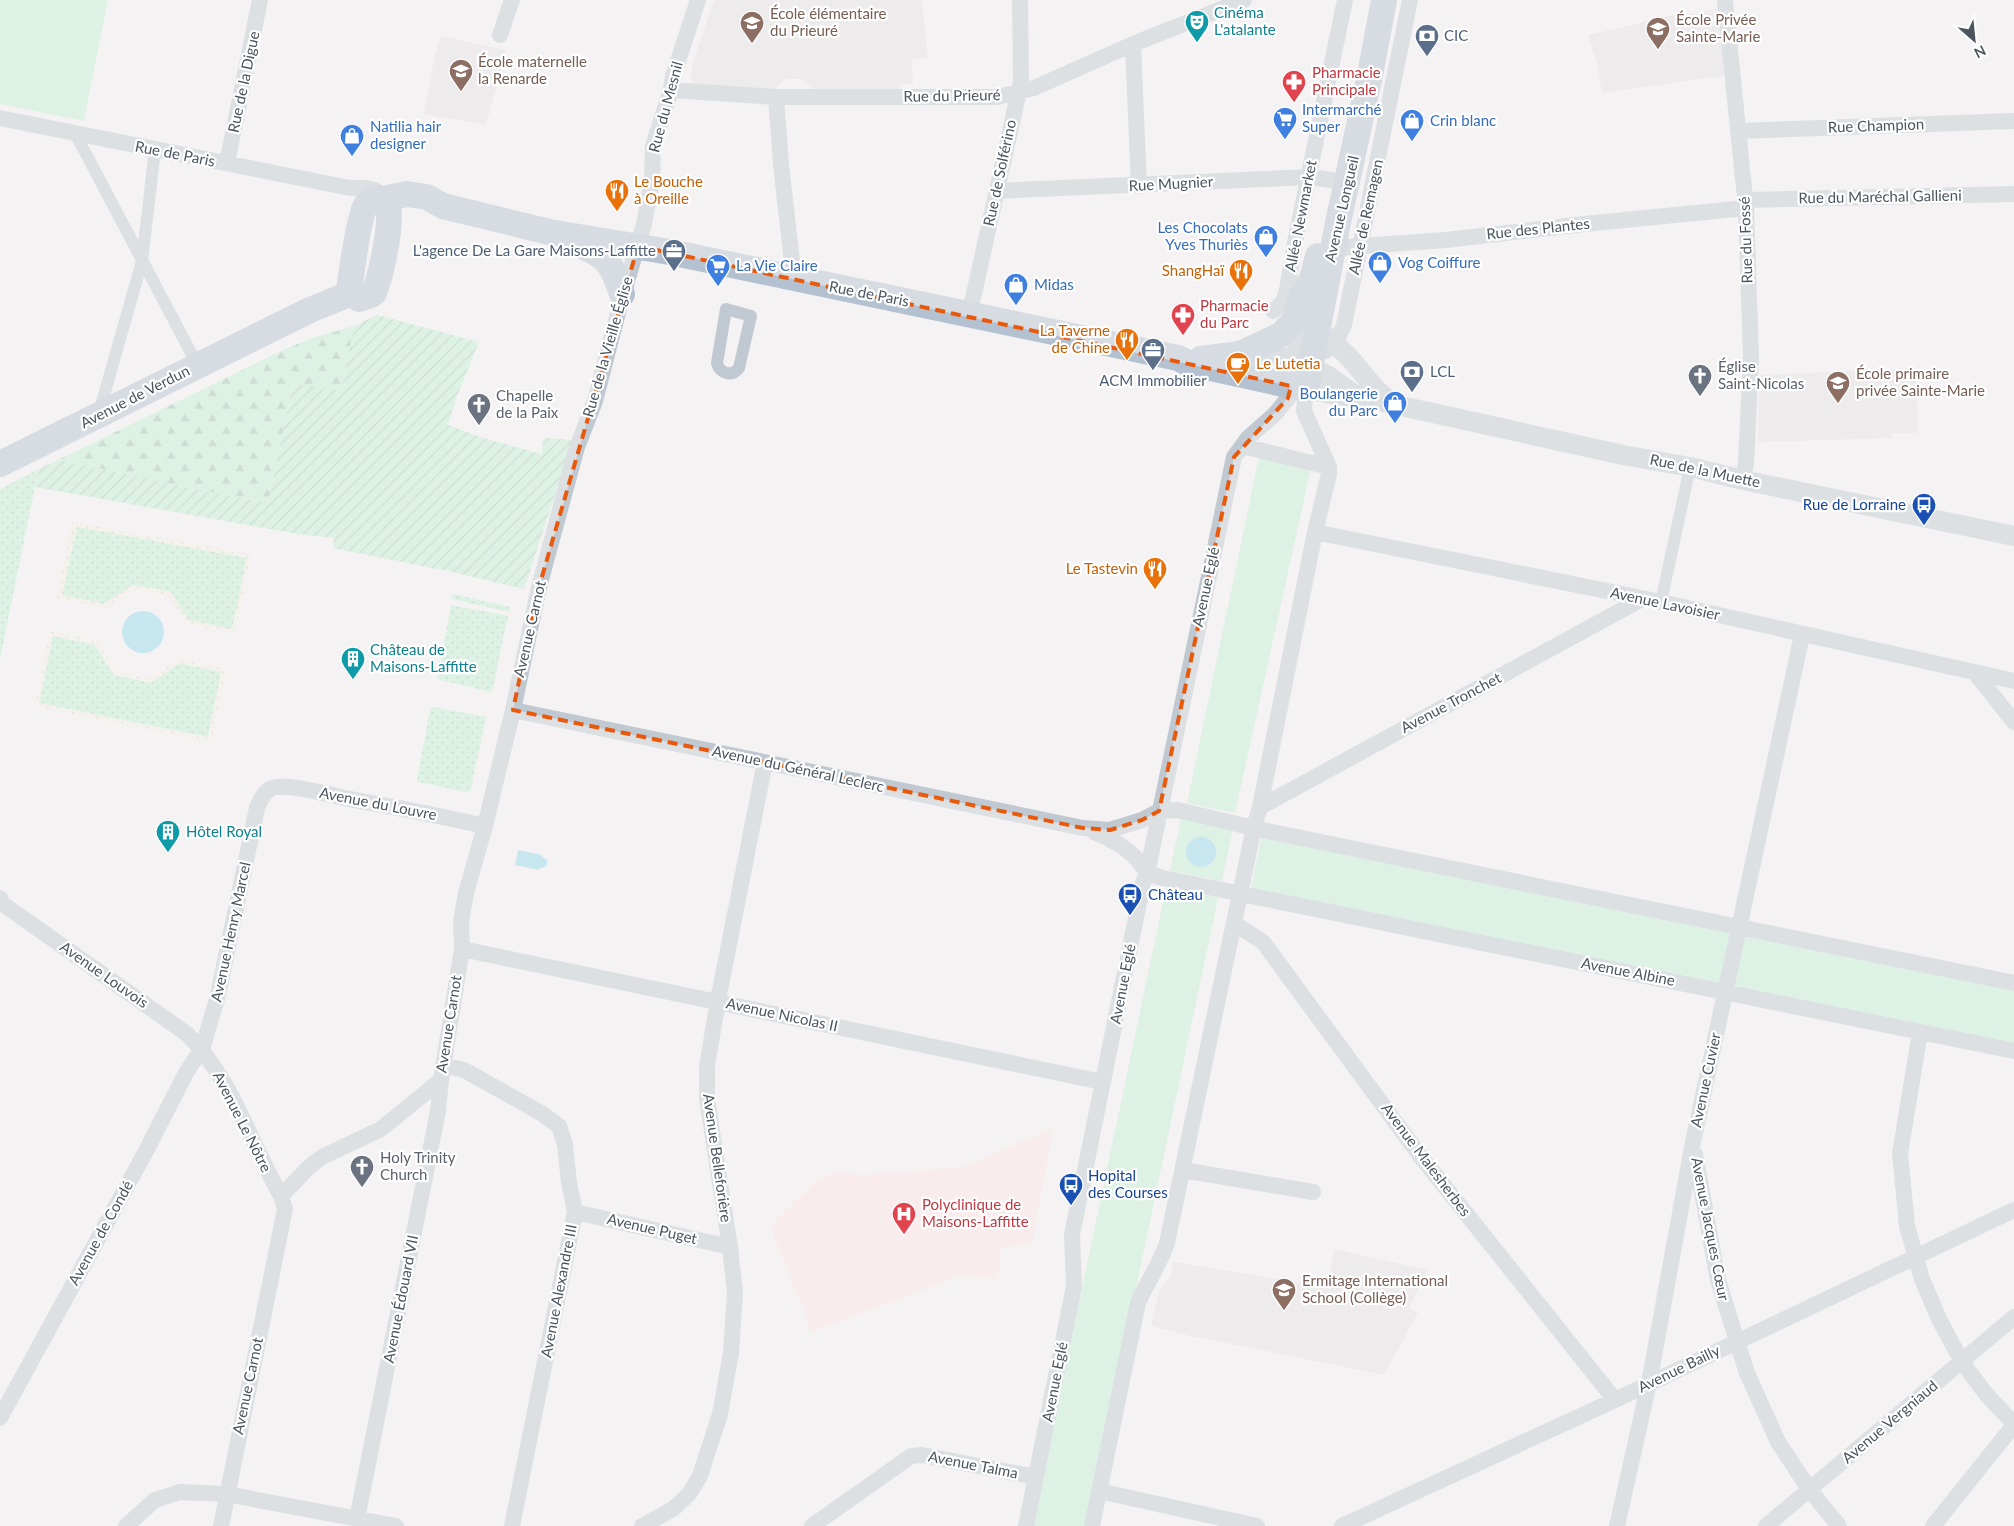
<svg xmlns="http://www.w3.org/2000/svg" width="2014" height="1526" font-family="Lato,sans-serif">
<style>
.education{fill:#e5e3e4}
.medical{fill:#fce7e5}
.grass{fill:url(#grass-dots)}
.forest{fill:url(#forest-firs)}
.sand{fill:url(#sand-dots);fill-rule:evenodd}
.park{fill:#c3f0d5}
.garden{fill:url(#garden-furrows)}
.water{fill:#90d8ed}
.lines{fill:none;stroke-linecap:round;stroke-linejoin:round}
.pedestrian{stroke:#c0c9d1;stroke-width:12}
.minor{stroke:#c0c9d1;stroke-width:16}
.tertiary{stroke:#c0c9d1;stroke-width:20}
.primary{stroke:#b3c1d0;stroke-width:26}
.marked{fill:none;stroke:#e8590c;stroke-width:4;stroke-dasharray:10 6;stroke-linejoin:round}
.labels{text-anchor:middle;stroke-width:4.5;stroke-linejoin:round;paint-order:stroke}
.culture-label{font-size:15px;fill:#0d838f;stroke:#fff;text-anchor:start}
.education-label{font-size:15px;fill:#785e54;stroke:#fff;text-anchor:start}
.service-label{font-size:15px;fill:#4e5e75;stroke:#fff;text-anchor:start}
.health-label{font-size:15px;fill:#be3a42;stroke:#fff;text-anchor:start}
.street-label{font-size:15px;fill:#4a5560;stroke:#fff}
.shop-label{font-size:15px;fill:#366cbe;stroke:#fff;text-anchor:start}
.food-label{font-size:15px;fill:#c56008;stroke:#fff;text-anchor:end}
.worship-label{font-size:15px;fill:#5b616d;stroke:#fff;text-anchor:start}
.transit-label{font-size:15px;fill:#164399;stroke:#fff;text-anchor:start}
</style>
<defs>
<pattern id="grass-dots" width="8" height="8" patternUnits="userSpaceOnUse" patternTransform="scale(1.25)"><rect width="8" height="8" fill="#c3f0d5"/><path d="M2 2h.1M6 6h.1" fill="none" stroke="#a0c5b0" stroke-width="1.8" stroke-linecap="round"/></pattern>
<pattern id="forest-firs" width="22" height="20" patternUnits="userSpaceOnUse" patternTransform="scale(1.25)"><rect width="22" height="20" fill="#c3f0d5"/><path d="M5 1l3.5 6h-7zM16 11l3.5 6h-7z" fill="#a0c5b0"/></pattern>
<pattern id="sand-dots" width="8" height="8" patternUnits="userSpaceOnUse" patternTransform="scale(1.25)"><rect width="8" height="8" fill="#f5f0e4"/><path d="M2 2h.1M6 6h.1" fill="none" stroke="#d4d0c6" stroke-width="1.8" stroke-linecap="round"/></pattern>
<pattern id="garden-furrows" width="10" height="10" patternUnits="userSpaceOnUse" patternTransform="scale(1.25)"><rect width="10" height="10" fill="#c3f0d5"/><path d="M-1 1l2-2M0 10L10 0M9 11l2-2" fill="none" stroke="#a0c5b0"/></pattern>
</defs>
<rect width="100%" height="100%" fill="#f4f2f2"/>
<path class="education" d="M714,0H922L928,58L912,59L913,84L899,85L900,92L813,90L803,79H786L775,89L697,86L691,80L692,65Z
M1719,8L1727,75L1602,93L1597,64L1588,35L1686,12L1687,15Z
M441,36L506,50L486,125L424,114L435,55Z
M1916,368L1918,433H1892V438L1758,442L1759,375Z
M1334,1249L1427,1270L1409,1309L1418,1313L1384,1375L1191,1336L1151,1326L1159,1291L1170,1277L1173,1262L1328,1287Z"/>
<path class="medical" d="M1053,1129L1032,1245L1001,1248L998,1279L961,1275L812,1332L770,1226L819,1178L840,1172L862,1175L961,1167Z"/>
<path class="grass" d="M39,469L35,487L0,659V489Z
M77,526L247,558L232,630L188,620L171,592L133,585L104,604L62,595Z
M453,594L510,607L509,612L452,599Z
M451,605L508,616L492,692L440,680L438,678Z
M53,636L95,645L114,675L151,683L180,663L221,672L208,737L39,703Z
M433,707L486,717L470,793L418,782L417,780L430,710Z"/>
<path class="forest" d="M354,326L341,392L293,383L268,504L58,460L283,350L312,338Z"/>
<path class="sand" d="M72,522L251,554L235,633L187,624L168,596L135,588L106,608L57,598ZM77,527L247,558L232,629L188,620L171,592L133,585L104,604L62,595Z
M50,631L98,641L116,672L150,678L179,659L226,669L211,742L34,706ZM52,635L96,644L115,674L151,682L180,662L222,671L209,739L38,703Z"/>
<path class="park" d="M0,0H108L84,121L0,104Z
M1259,457L1311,468L1235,813L1187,803Z
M1181,818L1233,829L1222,881L1170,871Z
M1262,834L2014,988V1045L1251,888Z
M1166,888L1218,898L1086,1526H1032Z"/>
<path class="garden" d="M377,315L479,342L455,401L448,425L486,439L542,454L543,438L573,440L524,589L448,571L333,548L334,538L298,534L35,487L39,469L58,460L268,504L293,383L341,391L354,326Z"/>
<path class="water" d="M122 632a21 21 0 1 1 42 0a21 21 0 1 1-42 0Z
M1186 852a15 15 0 1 1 30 0a15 15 0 1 1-30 0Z
M518,850L542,855V857L547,860V865L543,868H540L539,870L515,865Z"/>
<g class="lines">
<path class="pedestrian" d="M76,135L198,366
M726,309L751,316L739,368C732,377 720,374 717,363Z
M99,413L142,261L155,150
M1661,602L1690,467"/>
<path class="minor" d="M1725,0L1746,208L1751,357L1746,463L1743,480
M500,35L512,0
M1133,44L1139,186
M671,90L776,97H997L1034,88L1133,44L1244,0
M776,97L781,165L794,279
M0,118L350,188H366L375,190L379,198
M1739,131L2014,121
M227,163L260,0
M996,191L1309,177L1347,182
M1745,200L2014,194
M1331,254L1347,247L1446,240L1584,224L1746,208
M1273,311L1283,302L1287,290L1296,237L1345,0
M968,314L973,298L1021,82L1020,0
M1326,351L1338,338L1344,325L1410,0
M1242,446L1329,467
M1315,532L1661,602L2014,681
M1976,674L2014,722
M513,710L1083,828L1110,830L1142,820L1159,811L1178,810L1262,830L2014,983
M1260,807L1642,599
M1094,832C1116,841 1135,852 1147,873L1163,878L2014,1051
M0,898L3,904L187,1034C231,1077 250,1142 281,1196L285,1209L221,1526
M1235,924L1263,942L1421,1157L1615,1400
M462,949L1102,1082
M1920,1032L1900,1154L1907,1226L1922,1279L1939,1319L1962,1362L1986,1394L2014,1424
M443,1065L464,1070L541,1113L559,1126L565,1145L569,1182L575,1212L512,1526
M1695,1154L1718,1280L1747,1373L1778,1442L1809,1489L1839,1526
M1183,1170L1313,1192
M281,1196L309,1167L322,1157L381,1129L441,1080L462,949L461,921L466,893L485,826L513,710L539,587L577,447L595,401L620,305L644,224L652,182L653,146L671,90L673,76L698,0
M575,1212L730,1247
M0,1418L146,1151L187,1071L202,1049L217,999L257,808C260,801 263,793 270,789C285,781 332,796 349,799C395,807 440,816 485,826
M1099,1491L1257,1526
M357,1519L438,1111L441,1080
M126,1526L155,1500L180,1492L226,1494L396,1526
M642,1526L673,1509L689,1494L700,1476L720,1414L731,1353L735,1293L730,1247L707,1099V1066L719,995L765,762
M812,1526L911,1456L922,1455L1036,1477
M1026,1526L1074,1286L1072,1235L1143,883L1147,873L1234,457L1248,438L1275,414L1288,398L1291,386
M1092,1526L1138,1303C1147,1282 1160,1264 1167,1243L1254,827L1260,807L1315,532L1329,474V467L1304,411L1306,389
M1342,1526L1615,1400L2014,1210
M1617,1526L1649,1383L1693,1142L1802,635
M1766,1526L2014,1317
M1933,1526L2014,1425"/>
<path class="tertiary" d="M1317,330C1331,340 1344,351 1355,364C1367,378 1377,393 1393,403
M1243,354C1278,354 1300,358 1330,377C1339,383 1347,390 1356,395
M1293,371L1306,307
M1306,389L1341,396L1360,397L1623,455L1690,467L1743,480L2014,536"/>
<path class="primary" d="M379,198L387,202C394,218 381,275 374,293L371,295L359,299L349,291C351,276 359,215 366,205C369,200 373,199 379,198Z
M383,199L407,194L427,197L443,206L549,232L670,252L1178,358L1188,363L1306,389L1339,218L1370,75L1384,0
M572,242C607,257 610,258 622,294
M1201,359L1240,354L1281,335L1293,322L1301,298L1312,279L1318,256
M0,464L310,310L342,297L349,291"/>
</g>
<path d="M0 0H2014V1526H0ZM638,246L1291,386L1288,398L1234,457L1159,811L1142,820L1110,830L1083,828L513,710L539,587Z" fill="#f4f2f2" fill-opacity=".55" fill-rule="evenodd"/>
<path class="marked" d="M638,246L1291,386L1288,398L1234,457L1159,811L1142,820L1110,830L1083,828L513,710L539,587Z"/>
<defs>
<symbol id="theatre-pin" viewBox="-11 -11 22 30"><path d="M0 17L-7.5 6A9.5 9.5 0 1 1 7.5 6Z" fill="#0f9aa8" stroke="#fff"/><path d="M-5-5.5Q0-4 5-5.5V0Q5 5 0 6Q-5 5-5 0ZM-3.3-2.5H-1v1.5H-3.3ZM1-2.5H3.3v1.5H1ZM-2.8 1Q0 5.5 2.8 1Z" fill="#fff"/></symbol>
<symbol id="school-pin" viewBox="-11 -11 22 30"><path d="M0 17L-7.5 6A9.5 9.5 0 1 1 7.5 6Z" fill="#8d6e63" stroke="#fff"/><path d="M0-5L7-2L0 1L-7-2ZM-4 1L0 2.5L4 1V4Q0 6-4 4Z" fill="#fff"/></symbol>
<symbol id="bank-pin" viewBox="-11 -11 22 30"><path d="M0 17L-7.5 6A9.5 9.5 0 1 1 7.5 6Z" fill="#5c6f8a" stroke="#fff"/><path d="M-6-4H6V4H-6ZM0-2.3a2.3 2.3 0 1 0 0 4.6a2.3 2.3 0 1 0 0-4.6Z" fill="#fff"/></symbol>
<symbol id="pharmacy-pin" viewBox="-11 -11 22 30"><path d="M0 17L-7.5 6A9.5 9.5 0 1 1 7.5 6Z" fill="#e0444e" stroke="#fff"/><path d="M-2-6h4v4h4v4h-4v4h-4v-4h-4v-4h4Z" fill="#fff"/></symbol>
<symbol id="supermarket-pin" viewBox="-11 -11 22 30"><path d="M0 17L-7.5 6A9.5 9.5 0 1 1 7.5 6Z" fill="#3f7fe0" stroke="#fff"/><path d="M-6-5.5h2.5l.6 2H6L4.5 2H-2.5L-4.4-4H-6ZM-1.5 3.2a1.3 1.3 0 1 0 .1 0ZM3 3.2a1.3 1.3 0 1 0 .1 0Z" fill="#fff"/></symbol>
<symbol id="shop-pin" viewBox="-11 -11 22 30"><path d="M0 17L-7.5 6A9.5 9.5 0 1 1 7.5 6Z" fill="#3f7fe0" stroke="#fff"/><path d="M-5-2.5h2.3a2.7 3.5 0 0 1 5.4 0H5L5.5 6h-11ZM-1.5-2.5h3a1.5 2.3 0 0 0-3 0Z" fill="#fff"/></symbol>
<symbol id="restaurant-pin" viewBox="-11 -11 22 30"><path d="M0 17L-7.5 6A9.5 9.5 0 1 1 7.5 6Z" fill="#e8710a" stroke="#fff"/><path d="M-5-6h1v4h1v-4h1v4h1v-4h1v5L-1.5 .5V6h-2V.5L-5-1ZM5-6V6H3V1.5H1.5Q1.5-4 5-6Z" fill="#fff"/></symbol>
<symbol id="office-pin" viewBox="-11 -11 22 30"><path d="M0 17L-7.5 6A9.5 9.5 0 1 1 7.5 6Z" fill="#5c6f8a" stroke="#fff"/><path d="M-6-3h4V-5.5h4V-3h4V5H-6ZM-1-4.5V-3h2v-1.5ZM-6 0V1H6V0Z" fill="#fff"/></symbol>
<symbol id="cafe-pin" viewBox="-11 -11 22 30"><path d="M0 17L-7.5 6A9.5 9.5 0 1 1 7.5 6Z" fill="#e8710a" stroke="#fff"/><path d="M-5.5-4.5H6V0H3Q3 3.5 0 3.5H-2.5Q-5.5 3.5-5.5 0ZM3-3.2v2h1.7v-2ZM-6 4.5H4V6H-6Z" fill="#fff"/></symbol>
<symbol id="church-pin" viewBox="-11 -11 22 30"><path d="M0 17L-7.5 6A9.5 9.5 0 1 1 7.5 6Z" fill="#6b7280" stroke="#fff"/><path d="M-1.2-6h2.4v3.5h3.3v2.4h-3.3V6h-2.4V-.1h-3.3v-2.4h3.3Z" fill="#fff"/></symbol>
<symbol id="bus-pin" viewBox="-11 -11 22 30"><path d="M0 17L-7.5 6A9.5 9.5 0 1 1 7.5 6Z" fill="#1a4fb4" stroke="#fff"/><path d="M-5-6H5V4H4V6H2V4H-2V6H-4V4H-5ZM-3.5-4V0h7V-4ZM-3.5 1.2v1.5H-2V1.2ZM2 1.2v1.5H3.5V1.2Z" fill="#fff"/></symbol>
<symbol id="building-pin" viewBox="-11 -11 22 30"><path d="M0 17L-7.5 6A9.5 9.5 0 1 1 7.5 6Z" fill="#0f9aa8" stroke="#fff"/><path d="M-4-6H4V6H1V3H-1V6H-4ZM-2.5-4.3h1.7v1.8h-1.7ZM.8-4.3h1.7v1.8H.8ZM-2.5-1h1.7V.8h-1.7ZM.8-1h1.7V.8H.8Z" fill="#fff"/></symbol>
<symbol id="hospital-pin" viewBox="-11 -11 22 30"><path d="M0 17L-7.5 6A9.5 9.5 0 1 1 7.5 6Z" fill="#e0444e" stroke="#fff"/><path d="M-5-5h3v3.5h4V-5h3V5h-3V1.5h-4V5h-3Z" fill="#fff"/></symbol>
</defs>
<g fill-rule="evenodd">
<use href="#theatre-pin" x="1183" y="8" width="28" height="38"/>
<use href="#school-pin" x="738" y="9" width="28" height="38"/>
<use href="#school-pin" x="1644" y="15" width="28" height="38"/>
<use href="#bank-pin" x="1413" y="22" width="28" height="38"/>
<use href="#school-pin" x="447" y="57" width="28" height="38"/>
<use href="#pharmacy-pin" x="1280" y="68" width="28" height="38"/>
<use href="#supermarket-pin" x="1271" y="105" width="28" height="38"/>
<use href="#shop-pin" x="1398" y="107" width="28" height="38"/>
<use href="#shop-pin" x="338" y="122" width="28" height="38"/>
<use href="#restaurant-pin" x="603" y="177" width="28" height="38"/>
<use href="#shop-pin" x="1252" y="223" width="28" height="38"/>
<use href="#office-pin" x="660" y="237" width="28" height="38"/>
<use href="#shop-pin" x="1366" y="249" width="28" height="38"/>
<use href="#supermarket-pin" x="704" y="252" width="28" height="38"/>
<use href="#restaurant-pin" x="1227" y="257" width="28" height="38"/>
<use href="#shop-pin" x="1002" y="271" width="28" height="38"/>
<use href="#pharmacy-pin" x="1169" y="301" width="28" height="38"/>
<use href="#restaurant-pin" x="1113" y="326" width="28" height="38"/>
<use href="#office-pin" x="1139" y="336" width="28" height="38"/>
<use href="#cafe-pin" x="1224" y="350" width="28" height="38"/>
<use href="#bank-pin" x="1398" y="358" width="28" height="38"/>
<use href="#church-pin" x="1686" y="362" width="28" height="38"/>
<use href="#school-pin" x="1824" y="369" width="28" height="38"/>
<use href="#shop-pin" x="1381" y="389" width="28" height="38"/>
<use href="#church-pin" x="465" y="391" width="28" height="38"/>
<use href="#bus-pin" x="1910" y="491" width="28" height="38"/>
<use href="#restaurant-pin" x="1141" y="555" width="28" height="38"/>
<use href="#building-pin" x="339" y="645" width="28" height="38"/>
<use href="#building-pin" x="154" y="818" width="28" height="38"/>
<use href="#bus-pin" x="1116" y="881" width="28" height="38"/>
<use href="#church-pin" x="348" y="1153" width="28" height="38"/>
<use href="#bus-pin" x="1057" y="1171" width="28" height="38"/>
<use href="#hospital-pin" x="890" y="1200" width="28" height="38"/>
<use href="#school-pin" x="1270" y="1276" width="28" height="38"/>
</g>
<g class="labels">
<g class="culture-label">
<text x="1214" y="18">Cinéma<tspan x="1214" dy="17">L'atalante</tspan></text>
<text x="370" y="655">Château de<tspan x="370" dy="17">Maisons-Laffitte</tspan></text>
<text x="186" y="837">Hôtel Royal</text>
</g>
<g class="education-label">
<text x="770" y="19">École élémentaire<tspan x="770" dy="17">du Prieuré</tspan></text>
<text x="1676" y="25">École Privée<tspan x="1676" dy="17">Sainte-Marie</tspan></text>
<text x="478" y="67">École maternelle<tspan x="478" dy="17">la Renarde</tspan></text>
<text x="1856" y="379">École primaire<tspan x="1856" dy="17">privée Sainte-Marie</tspan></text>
<text x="1302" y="1286">Ermitage International<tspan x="1302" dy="17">School (Collège)</tspan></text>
</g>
<g class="service-label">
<text x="1444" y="41">CIC</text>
<text x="656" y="256" text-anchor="end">L'agence De La Gare Maisons-Laffitte</text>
<text x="1430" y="377">LCL</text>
<text x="1153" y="386" text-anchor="middle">ACM Immobilier</text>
</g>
<g class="health-label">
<text x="1312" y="78">Pharmacie<tspan x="1312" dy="17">Principale</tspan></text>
<text x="1200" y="311">Pharmacie<tspan x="1200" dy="17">du Parc</tspan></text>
<text x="922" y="1210">Polyclinique de<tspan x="922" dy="17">Maisons-Laffitte</tspan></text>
</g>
<g class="street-label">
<text transform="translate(244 82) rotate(-78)" y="5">Rue de la Digue</text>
<text transform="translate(952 96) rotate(-1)" y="5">Rue du Prieuré</text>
<text transform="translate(666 107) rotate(-75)" y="5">Rue du Mesnil</text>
<text transform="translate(1876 126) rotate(-2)" y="5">Rue Champion</text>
<text transform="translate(175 154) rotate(11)" y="5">Rue de Paris</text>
<text transform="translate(1000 173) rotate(-78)" y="5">Rue de Solférino</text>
<text transform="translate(1171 184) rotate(-3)" y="5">Rue Mugnier</text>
<text transform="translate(1880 197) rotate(-1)" y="5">Rue du Maréchal Gallieni</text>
<text transform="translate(1342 209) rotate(-77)" y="5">Avenue Longueil</text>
<text transform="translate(1301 216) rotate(-79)" y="5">Allée Newmarket</text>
<text transform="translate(1366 217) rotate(-78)" y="5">Allée de Remagen</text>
<text transform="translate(1538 229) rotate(-6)" y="5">Rue des Plantes</text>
<text transform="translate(1746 240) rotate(-92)" y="5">Rue du Fossé</text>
<text transform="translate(869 294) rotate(11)" y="5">Rue de Paris</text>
<text transform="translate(608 347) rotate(-74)" y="5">Rue de la Vieille Église</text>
<text transform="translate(135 397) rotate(-27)" y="5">Avenue de Verdun</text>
<text transform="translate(1705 471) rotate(12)" y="5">Rue de la Muette</text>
<text transform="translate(1206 587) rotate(-78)" y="5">Avenue Eglé</text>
<text transform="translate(1665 604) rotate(12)" y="5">Avenue Lavoisier</text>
<text transform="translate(530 629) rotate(-77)" y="5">Avenue Carnot</text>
<text transform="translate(1451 703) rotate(-28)" y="5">Avenue Tronchet</text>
<text transform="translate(798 769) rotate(12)" y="5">Avenue du Général Leclerc</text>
<text transform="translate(378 804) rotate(11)" y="5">Avenue du Louvre</text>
<text transform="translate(231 932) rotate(-78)" y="5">Avenue Henry Marcel</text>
<text transform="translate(1628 972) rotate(11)" y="5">Avenue Albine</text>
<text transform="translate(104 975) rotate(35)" y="5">Avenue Louvois</text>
<text transform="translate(1123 984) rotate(-79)" y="5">Avenue Eglé</text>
<text transform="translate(782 1015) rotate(12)" y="5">Avenue Nicolas II</text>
<text transform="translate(449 1024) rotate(-81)" y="5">Avenue Carnot</text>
<text transform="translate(1706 1080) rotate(-78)" y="5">Avenue Cuvier</text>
<text transform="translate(242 1122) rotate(63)" y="5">Avenue Le Nôtre</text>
<text transform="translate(717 1158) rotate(82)" y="5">Avenue Belleforière</text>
<text transform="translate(1426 1160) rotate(53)" y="5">Avenue Malesherbes</text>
<text transform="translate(652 1229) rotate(13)" y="5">Avenue Puget</text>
<text transform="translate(1710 1229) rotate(79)" y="5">Avenue Jacques Cœur</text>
<text transform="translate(101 1233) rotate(-61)" y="5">Avenue de Condé</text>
<text transform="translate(559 1291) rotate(-79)" y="5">Avenue Alexandre III</text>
<text transform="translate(401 1299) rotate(-79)" y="5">Avenue Édouard VII</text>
<text transform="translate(1679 1369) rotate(-26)" y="5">Avenue Bailly</text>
<text transform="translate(1055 1382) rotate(-79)" y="5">Avenue Eglé</text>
<text transform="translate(248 1386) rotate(-78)" y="5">Avenue Carnot</text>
<text transform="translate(1890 1422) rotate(-40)" y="5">Avenue Vergniaud</text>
<text transform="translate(973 1465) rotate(11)" y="5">Avenue Talma</text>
</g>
<g class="shop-label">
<text x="1302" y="115">Intermarché<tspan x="1302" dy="17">Super</tspan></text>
<text x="1430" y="126">Crin blanc</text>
<text x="370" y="132">Natilia hair<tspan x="370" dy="17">designer</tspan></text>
<text x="1248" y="233" text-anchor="end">Les Chocolats<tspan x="1248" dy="17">Yves Thuriès</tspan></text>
<text x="1398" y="268">Vog Coiffure</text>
<text x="736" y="271">La Vie Claire</text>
<text x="1034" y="290">Midas</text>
<text x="1378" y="399" text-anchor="end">Boulangerie<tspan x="1378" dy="17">du Parc</tspan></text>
</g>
<g class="food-label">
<text x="634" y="187" text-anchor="start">Le Bouche<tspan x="634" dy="17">à Oreille</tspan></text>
<text x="1224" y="276">ShangHaï</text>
<text x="1110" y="336">La Taverne<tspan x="1110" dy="17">de Chine</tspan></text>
<text x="1256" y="369" text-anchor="start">Le Lutetia</text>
<text x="1138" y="574">Le Tastevin</text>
</g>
<g class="worship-label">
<text x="1718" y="372">Église<tspan x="1718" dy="17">Saint-Nicolas</tspan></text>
<text x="496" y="401">Chapelle<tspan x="496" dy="17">de la Paix</tspan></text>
<text x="380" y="1163">Holy Trinity<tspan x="380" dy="17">Church</tspan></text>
</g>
<g class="transit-label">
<text x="1906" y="510" text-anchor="end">Rue de Lorraine</text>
<text x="1148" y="900">Château</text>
<text x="1088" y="1181">Hopital<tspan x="1088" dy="17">des Courses</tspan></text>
</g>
</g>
<g transform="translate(1974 40) rotate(153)" stroke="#ffffff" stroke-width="4" paint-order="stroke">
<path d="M0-4L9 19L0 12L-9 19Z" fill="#4a5560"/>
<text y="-8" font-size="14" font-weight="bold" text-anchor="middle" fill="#4a5560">N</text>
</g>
</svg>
